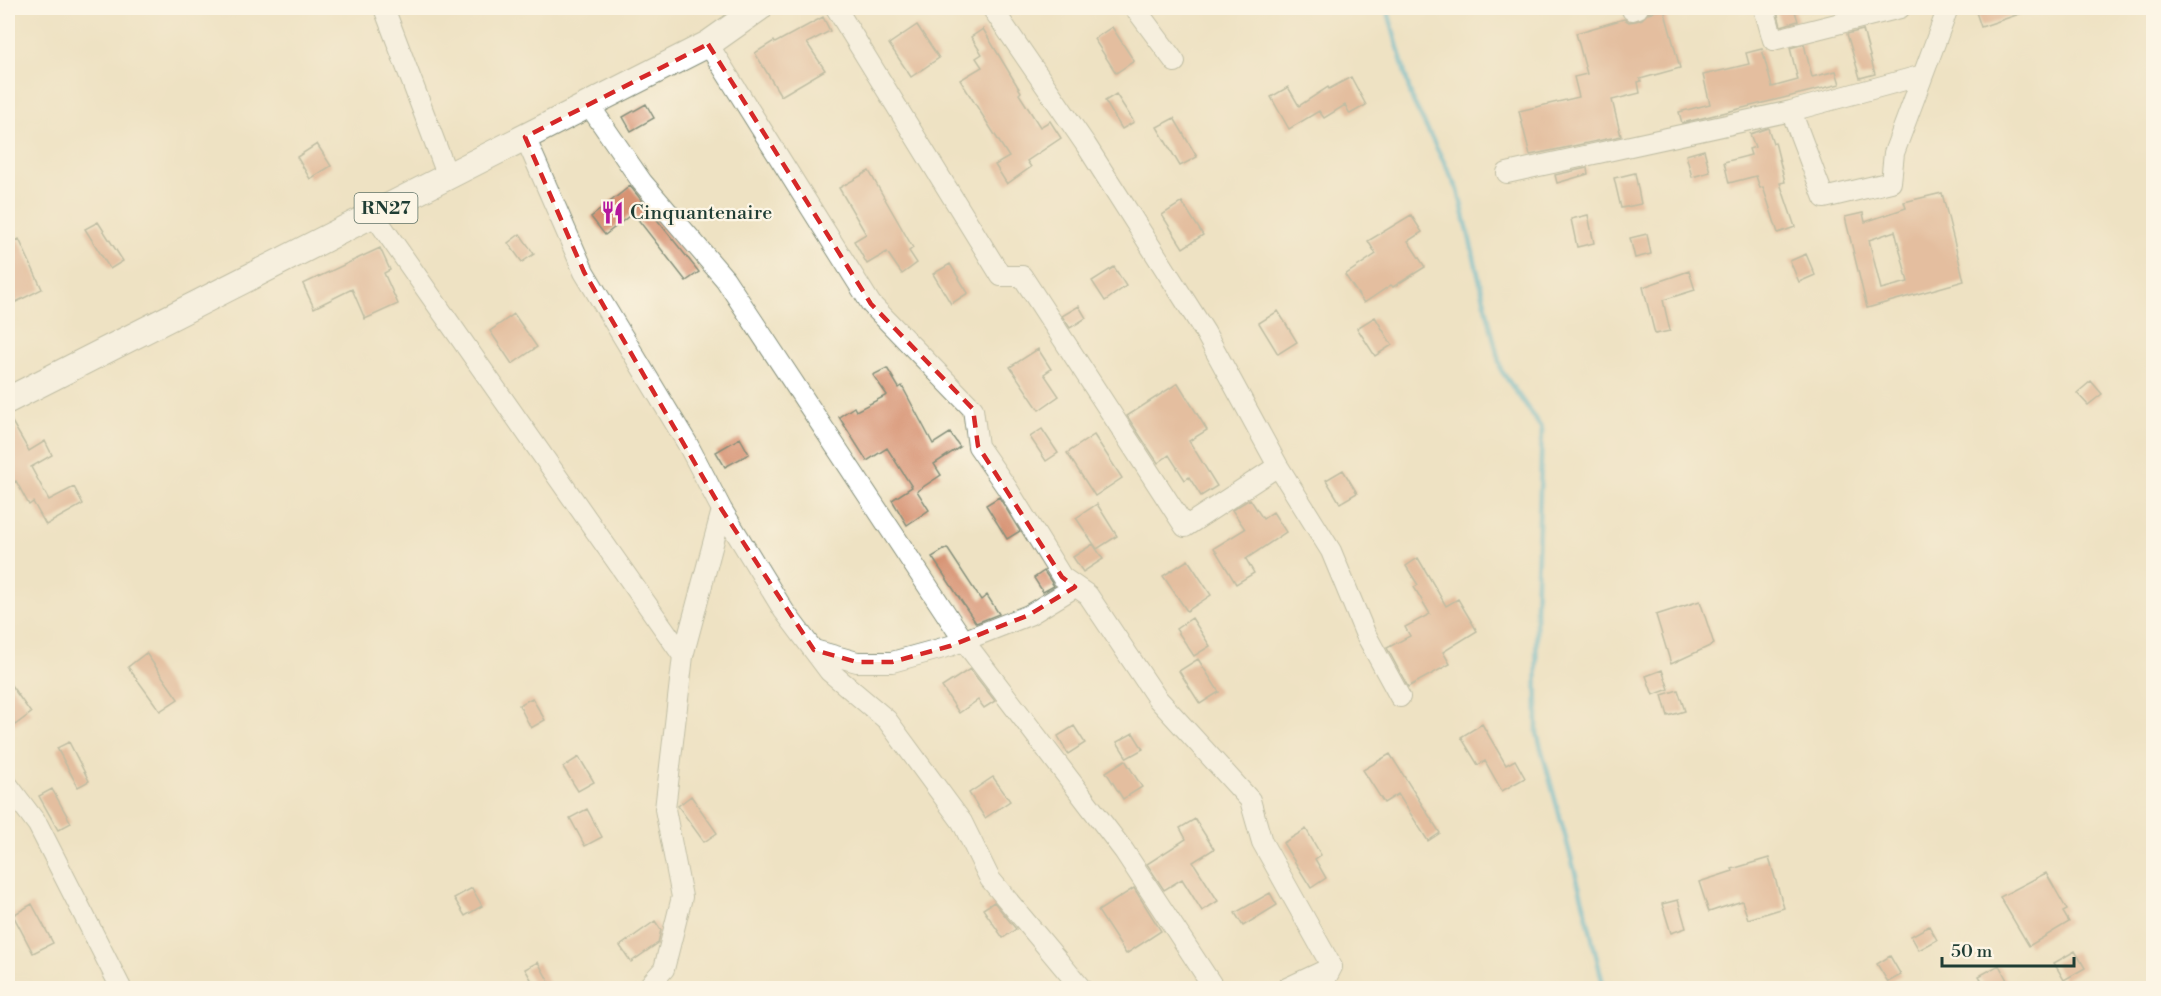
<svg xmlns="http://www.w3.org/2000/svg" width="2161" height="996" font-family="'Libre Bodoni',serif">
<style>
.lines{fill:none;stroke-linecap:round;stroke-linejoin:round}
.stream{stroke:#4fb0cd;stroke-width:5}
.building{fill:#d79373;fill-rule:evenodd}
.minor-casing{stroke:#86907c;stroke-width:22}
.major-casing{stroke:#86907c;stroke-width:28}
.minor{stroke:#fff;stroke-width:20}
.major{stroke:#fff;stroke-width:26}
.marked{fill:none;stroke:#d62828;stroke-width:4.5;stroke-dasharray:12 8;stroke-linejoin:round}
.labels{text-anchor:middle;stroke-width:4.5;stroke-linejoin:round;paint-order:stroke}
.shield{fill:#fcf5e5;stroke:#617469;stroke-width:1.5}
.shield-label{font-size:18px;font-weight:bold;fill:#1f3d34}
.poi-label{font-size:20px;fill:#1f3d34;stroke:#fcf5e5;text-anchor:start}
</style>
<rect width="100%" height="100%" fill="#fcf5e5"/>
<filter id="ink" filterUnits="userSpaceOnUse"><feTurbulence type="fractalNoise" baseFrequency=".0167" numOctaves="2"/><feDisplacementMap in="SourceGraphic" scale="12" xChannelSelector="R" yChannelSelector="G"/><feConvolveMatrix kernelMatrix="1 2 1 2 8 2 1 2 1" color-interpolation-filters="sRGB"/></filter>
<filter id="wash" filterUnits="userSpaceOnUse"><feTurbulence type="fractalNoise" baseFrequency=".008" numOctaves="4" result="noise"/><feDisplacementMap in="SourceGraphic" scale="24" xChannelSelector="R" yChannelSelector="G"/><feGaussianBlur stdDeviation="1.35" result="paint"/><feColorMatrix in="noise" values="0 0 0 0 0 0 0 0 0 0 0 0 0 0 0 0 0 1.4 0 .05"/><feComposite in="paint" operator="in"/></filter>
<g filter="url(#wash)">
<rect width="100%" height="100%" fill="#eee2c3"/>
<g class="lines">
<path class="stream" d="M1387,8L1412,99L1458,190L1501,370L1542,429L1536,610L1537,733L1584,905L1604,988"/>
</g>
<g id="blocks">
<path class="building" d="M1776,8H1794L1798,21L1781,26Z
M1988,8H2030L2031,10L1981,27L1976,12Z
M1664,9L1680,68L1640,79L1641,81L1638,82L1640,93L1612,100L1621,136L1530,155L1519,111L1579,97L1574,77L1587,74L1576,33L1624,19L1629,22L1636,21L1642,19L1648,13Z
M823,17L830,31L807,43L825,70L781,96L755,53L774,41L775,43Z
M917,25L939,58L911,77L889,44Z
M1112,27L1134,61L1116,73L1094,39Z
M983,29L1021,92L1019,94L1040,127L1050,121L1061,138L1027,161L1031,167L1007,184L995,165L1009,157L960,80L982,67L976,58L982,54L971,37Z
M1863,30L1875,74L1860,78L1847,34Z
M1804,44L1812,77L1836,71L1840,84L1682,123L1679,112L1710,104L1703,75L1749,64L1746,53L1762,49L1772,87L1798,80L1790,48Z
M1351,77L1366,105L1350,114L1345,105L1324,118L1319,111L1289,129L1271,97L1288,87L1299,106L1328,87L1329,89Z
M1116,94L1134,122L1122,129L1105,101Z
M646,104L654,118L631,131L623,117Z
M1174,118L1197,157L1180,166L1157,127Z
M1768,128L1773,143L1775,142L1785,182L1780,183L1795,227L1778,233L1763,187L1760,188L1756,176L1729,183L1724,162L1751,155L1749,149L1755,147L1750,134Z
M317,144L331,166L310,179L297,157Z
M1704,150L1710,172L1692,177L1686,155Z
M1587,168L1588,174L1557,183L1555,175Z
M869,171L913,248L909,251L917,263L902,274L887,252L867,264L854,241L866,234L839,188Z
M1635,173L1641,204L1621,208L1614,178Z
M630,186L699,272L686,281L633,213L605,235L591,217Z
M1942,193L1964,281L1867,308L1845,217L1863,213L1865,222L1906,208L1904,202ZM1895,231L1908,282L1881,289L1869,240Z
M1182,202L1203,235L1183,248L1162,215Z
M1411,215L1422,232L1408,241L1425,267L1393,287L1391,285L1364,303L1345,275L1376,254L1368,241Z
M1588,215L1594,243L1577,247L1571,219Z
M98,222L123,261L110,269L85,229Z
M520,234L534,254L522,262L508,243Z
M1647,234L1651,254L1635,258L1630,238Z
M19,239L42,289L8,306V245Z
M380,248L390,270L384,273L398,304L365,319L352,289L314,308L303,284Z
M1806,254L1815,275L1799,282L1790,261Z
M950,264L968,293L951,304L933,274Z
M1114,267L1126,286L1105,301L1092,281Z
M1689,271L1695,290L1663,300L1670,331L1655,334L1643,287Z
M1079,306L1086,318L1070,328L1062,316Z
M1278,311L1297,342L1278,354L1259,323Z
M514,314L537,347L512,364L490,331Z
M1375,317L1392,345L1375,356L1357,328Z
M1038,349L1051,369L1044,374L1059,396L1039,410L1010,367Z
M887,368L899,388L902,386L933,444L950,433L960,447L934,464L941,475L917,491L929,510L907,525L892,500L912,487L887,448L867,461L839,417L854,407L856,411L887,395L873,375Z
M2091,381L2102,394L2088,405L2077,393Z
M1178,383L1207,430L1189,441L1217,486L1201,496L1189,477L1185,480L1169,455L1158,463L1127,416Z
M8,415L29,451L45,441L52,455L31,467L49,500L74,487L83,504L46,525L33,502L29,505L16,481L8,485Z
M1042,429L1058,453L1046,461L1030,437Z
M1094,435L1122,478L1095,496L1067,453Z
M740,438L749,454L725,467L716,452Z
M1343,470L1357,493L1340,503L1326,480Z
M999,497L1020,531L1007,539L986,505Z
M1250,499L1263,519L1273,512L1286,532L1246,559L1254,573L1236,584L1214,548L1245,529L1232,510Z
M1097,504L1117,536L1097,549L1076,518Z
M1093,544L1103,559L1083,572L1073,557Z
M947,548L981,600L987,595L999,614L976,623L932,557Z
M1418,558L1446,606L1458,599L1477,631L1443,652L1450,664L1408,687L1387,648L1410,636L1405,627L1430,614L1414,587L1418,585L1406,566Z
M1188,560L1211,595L1187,611L1163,576Z
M1044,571L1054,586L1043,592L1034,578Z
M1700,601L1714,644L1671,664L1656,615Z
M1192,618L1210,646L1194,656L1176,629Z
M146,653L178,699L160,711L128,667Z
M1198,659L1219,692L1200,704L1179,671Z
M970,669L995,701L984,708L978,700L959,713L942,687Z
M1662,670L1669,689L1653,695L1646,676Z
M8,681L31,713L15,725L8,716Z
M1678,690L1685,711L1668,716L1662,695Z
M532,698L545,720L531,728L519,705Z
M1482,724L1506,765L1515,760L1525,778L1502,791L1485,761L1478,765L1461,737Z
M1074,726L1085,743L1068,754L1058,736Z
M1133,733L1143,749L1127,758L1117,742Z
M69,742L89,781L78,787L57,748Z
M1390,754L1440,833L1428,841L1398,794L1384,803L1363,770Z
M579,757L594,782L578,791L563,767Z
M1125,760L1142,787L1123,799L1106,772Z
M993,777L1010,801L985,818L969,793Z
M52,789L71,823L58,830L39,796Z
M691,796L717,833L704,842L678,806Z
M587,809L602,837L585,846L570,818Z
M1195,819L1214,849L1193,862L1218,901L1202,911L1182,879L1164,890L1147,864L1186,839L1180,828Z
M1306,829L1321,855L1315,859L1326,878L1311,888L1283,843Z
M1769,858L1784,908L1748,919L1742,901L1709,912L1699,882L1733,871L1732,869Z
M2046,873L2067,910L2063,912L2069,922L2029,946L2000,897Z
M472,888L482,906L465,916L454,898Z
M1134,888L1161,931L1126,954L1098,911Z
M1270,893L1277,905L1243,926L1235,913Z
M1678,900L1686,928L1671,933L1662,904Z
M994,902L1016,929L1003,938L983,909Z
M32,904L53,943L33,953L13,915Z
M655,921L661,930L658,943L631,962L620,946Z
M1929,926L1937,940L1919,950L1911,936Z
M2075,951L2085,968L2064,980L2054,963Z
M1890,956L1901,975L1888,982L1877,964Z
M538,962L550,984L541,988H536L525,969Z
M1999,965L2011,988H1986L1979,976Z"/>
</g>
</g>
<g filter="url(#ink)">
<use href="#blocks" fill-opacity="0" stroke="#86907c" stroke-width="1.5"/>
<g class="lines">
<defs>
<path id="minor" d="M384,8L448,177
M836,8L1001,276H1022L1185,527L1278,466
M992,8L1086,145L1205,332L1278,466L1331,551L1365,633L1400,697
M1135,8L1175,62
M1764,8L1773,40L1900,8
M1632,10L1638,8
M708,44L871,304L973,409L978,446L1007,488L1062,577L1088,595L1157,698L1250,800L1262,842L1332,967L1321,988
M589,105L642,182L725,279L964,641L1124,851L1214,988
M1791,111L1923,75
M525,137L584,272L687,443L722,510L784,611L829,671L887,720L962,822L990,879L1081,988
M1507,173L1791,111L1824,198L1891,182L1894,153L1948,8
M374,215L683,656
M814,650L857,662H892L950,646L1029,615L1075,587
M8,785L38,825L121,988
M647,988L664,969L682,897L665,809L683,656L722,510
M1287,988L1332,967"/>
<path id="major" d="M8,400L708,44L759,8"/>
</defs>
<use href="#minor" class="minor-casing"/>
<use href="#major" class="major-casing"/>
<use href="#minor" class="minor"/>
<use href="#major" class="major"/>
</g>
</g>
<path d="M0 0H2161V996H0ZM708,44L871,304L973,409L978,446L1062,577L1075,587L1029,615L950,646L892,662H857L814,650L722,510L584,272L525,137Z" fill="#eee2c3" fill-opacity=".55" fill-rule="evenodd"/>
<path class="marked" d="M708,44L871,304L973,409L978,446L1062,577L1075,587L1029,615L950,646L892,662H857L814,650L722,510L584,272L525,137Z"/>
<defs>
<symbol id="restaurant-bare" viewBox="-9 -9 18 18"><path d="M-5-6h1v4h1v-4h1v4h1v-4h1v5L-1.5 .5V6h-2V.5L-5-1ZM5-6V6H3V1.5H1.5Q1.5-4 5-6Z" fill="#b5179e" stroke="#fcf5e5" stroke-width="2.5" paint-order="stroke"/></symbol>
</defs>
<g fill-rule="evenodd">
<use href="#restaurant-bare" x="596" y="196" width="33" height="33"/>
</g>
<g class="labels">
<rect class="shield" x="354.5" y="193" width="63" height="30" rx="4.5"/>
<g class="shield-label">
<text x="386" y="214">RN27</text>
</g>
<g class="poi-label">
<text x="630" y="219">Cinquantenaire</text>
</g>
</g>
<rect width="2161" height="996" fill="none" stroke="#fcf5e5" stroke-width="30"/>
<path d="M1942 957v9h132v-9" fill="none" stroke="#1f3d34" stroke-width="3"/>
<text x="1951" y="957" font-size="18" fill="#1f3d34" stroke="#fcf5e5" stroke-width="4.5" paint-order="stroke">50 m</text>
</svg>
